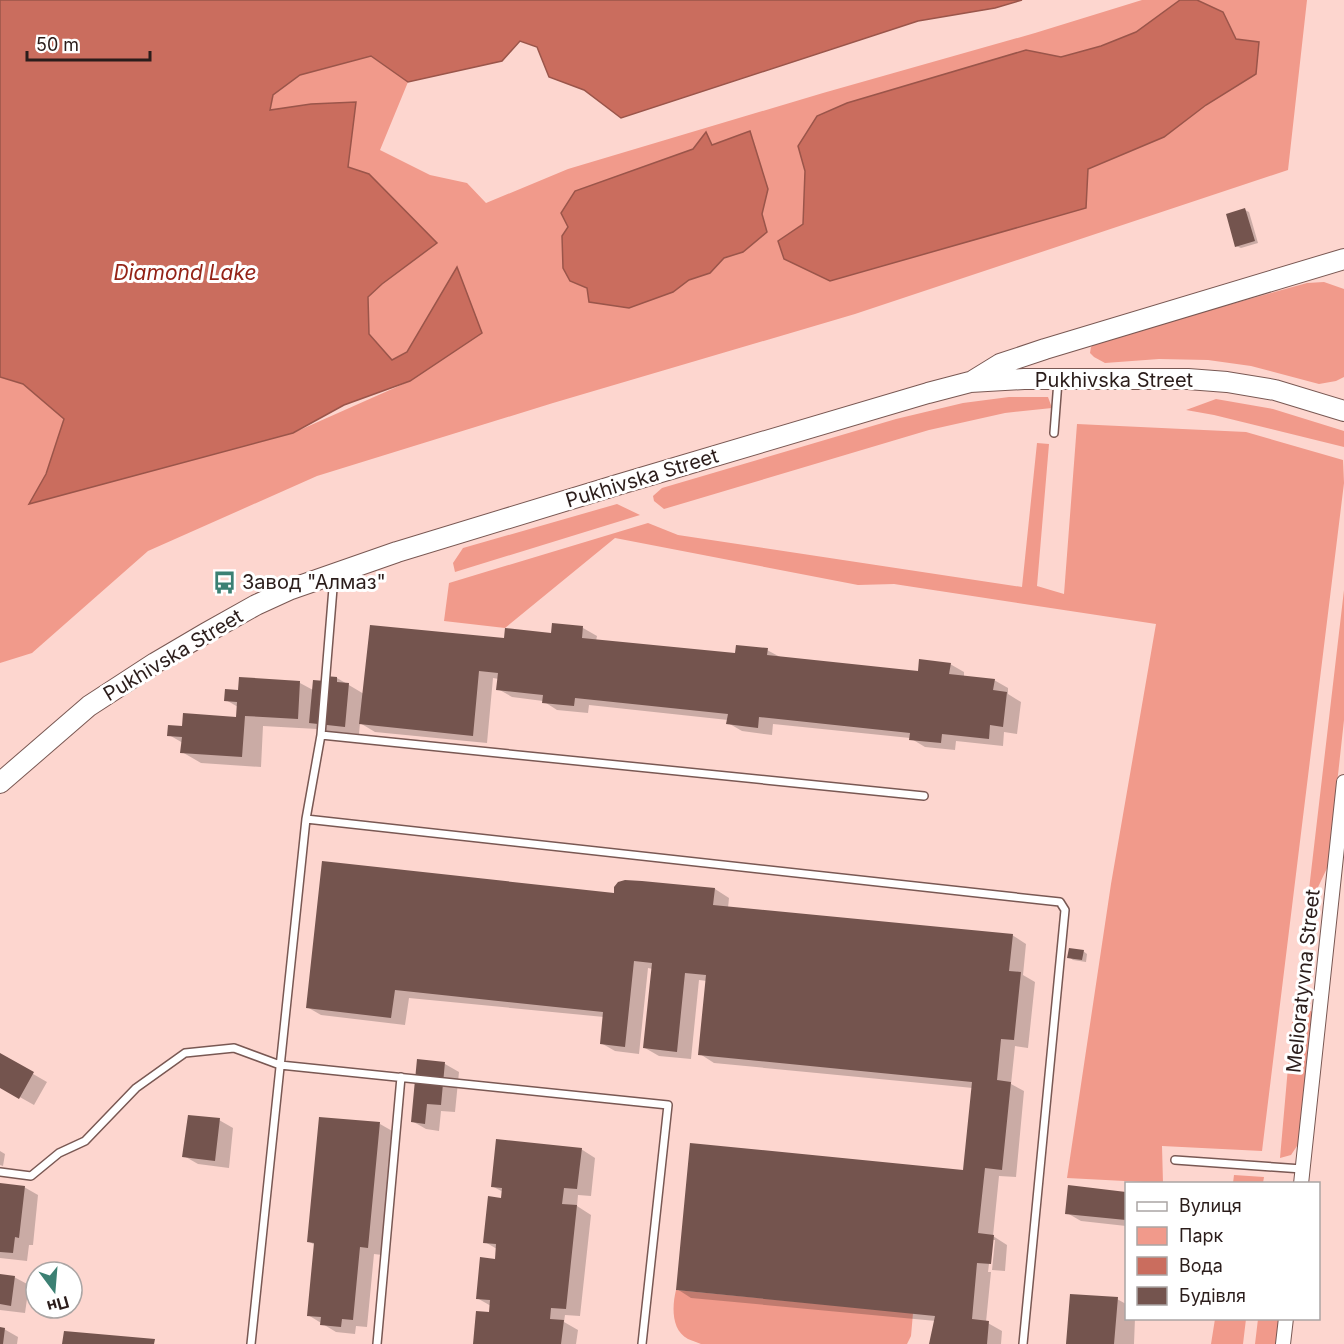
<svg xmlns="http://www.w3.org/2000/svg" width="1344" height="1344" font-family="Inter,sans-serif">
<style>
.green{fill:#f19a8b}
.water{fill:#ca6d5e;stroke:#9a554a;stroke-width:1.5}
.shadow{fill:#0003}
.building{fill:#74544e}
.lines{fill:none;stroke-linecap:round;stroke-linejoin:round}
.lane-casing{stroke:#795853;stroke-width:10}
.street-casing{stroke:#795853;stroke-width:16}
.secondary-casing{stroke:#795853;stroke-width:22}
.lane{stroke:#fff;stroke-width:7}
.street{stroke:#fff;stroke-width:14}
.secondary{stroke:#fff;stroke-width:20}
.labels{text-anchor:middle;stroke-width:6;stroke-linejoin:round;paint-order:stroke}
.street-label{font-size:20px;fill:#2b1d1b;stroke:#fff}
.poi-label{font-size:20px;fill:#2b1d1b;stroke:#fff;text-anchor:start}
.water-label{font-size:21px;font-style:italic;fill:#942317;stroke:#fff}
</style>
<rect width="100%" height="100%" fill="#fdd6cf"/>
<path class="green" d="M1142,0H1307L1288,170L855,314L553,403L317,476L148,551L32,653L0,663V377L23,384L64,419L46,474L30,503L293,433L410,381L457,268L407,352L392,360L369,334L368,297L382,284L369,174L348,167L311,104L270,111L273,95L300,75L371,56L408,82L380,150L430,175L467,183L486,203L568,169L823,93L1035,33Z
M1324,282L1344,289V377L1336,381L1319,384L1251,366L1208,360L1159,359L1105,363L1094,357L1090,353L1091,347L1097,341L1307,283Z
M1009,397H1048L1052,408L1005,413L929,430L664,509L654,501L653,496L662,488L896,419L963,403Z
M1216,399L1273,409L1344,431V447L1214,415L1186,410Z
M1077,424L1246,432L1343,460L1344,483L1262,1151L1162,1146L1163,1183L1067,1178L1111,884L1156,624L894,584L858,585L615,538L505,628L444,621L449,583L648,523L678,535L1022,587L1037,443L1049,444L1037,586L1064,594Z
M617,504L640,515L455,572L453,563L463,548Z
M1344,590V720L1328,866L1312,900L1308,898Z
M1294,999L1312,1012L1299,1143L1291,1155L1280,1158Z
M1234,1175L1264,1177L1263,1183H1233Z
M676,1290L913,1313L911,1336L907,1344H701C697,1342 692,1341 688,1339C671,1330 672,1306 676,1290Z
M1215,1319H1246L1243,1344H1211Z
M1258,1319H1280L1277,1344H1255Z"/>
<path class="water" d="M0,0H1022L995,8L918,21L621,118L584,90L549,77L537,47L520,41L502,61L408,82L371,56L300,75L273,95L270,110L311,104L356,102L348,167L369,174L437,243L382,284L368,297L369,334L392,360L407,352L457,267L482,333L410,381L344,405L293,433L29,504L46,474L64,419L23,384L0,377Z
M1180,0H1197L1223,12L1236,39L1259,42L1256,74L1206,105L1164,137L1088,169L1086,208L830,281L784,259L778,241L803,224L805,171L798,146L817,116L847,103L1026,50L1061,57L1101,46L1136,32Z
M750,131L768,189L762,214L767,232L743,252L724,258L710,273L689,280L673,292L629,308L589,302L587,288L570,281L563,268L562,236L568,227L561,213L575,191L693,149L706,132L712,145Z"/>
<path class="shadow" d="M1245,210L1249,212L1258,243L1241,248L1236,246Z
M583,628L597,636L596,641L736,655L767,650L782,658L920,673L950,664L964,672V677L994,680L1008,688V694L1021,702L1017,734L1004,732L1003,746L956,741L955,750L925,747L910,738L773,724L772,735L742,731L728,723V720L589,705L588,713L557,710L543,701L512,697L498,689L499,679L493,678L487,743L375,732L360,723L359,734L324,731L317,726V729L263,726L261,767L201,763L182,752L183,743L169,735L184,728L238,718V707L226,700L239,692L300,683L313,690L326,683L337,678L364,694L505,640L552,634Z
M715,889L729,898L728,908L1012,935L1026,944L1023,975L1035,982L1028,1048L1015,1046L1011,1084L1024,1091L1016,1177L999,1176L993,1236L1007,1245L1005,1271L992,1270L995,1240H992L988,1272H991L986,1322L1002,1331L1001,1344H931L936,1321L691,1298L677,1289L964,1171L973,1088L714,1063L700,1054L707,981L699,980L691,1059L659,1056L645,1048L653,969L648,968L639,1054L615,1051L601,1043L604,1017L409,998L405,1025L321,1015L307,1007L616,895Z
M1083,951L1087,954L1086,962L1073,960L1069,957Z
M0,1055L47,1082L34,1105L0,1086Z
M418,1061L445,1064L459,1072L455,1112L441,1111L439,1131L426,1129L412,1121Z
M219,1120L233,1128L229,1168L198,1164L184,1156Z
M380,1124L394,1132L382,1255L374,1254L367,1327L356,1326L355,1334L336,1332L308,1315L315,1245L308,1241Z
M581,1149L595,1158L591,1196L578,1195L577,1206L591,1215L580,1316L565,1315L564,1322L578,1330L576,1344H474L490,1314L491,1306L477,1298L496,1260L497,1249L485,1242L502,1199L503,1192L492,1186Z
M0,1151L5,1154L3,1166L0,1165Z
M0,1185L24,1187L38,1195L33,1245H29L27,1261L0,1258Z
M1070,1187L1126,1193V1231V1226L1081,1221L1067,1213Z
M0,1275L14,1277L29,1285L25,1313L0,1310Z
M1117,1299L1126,1304V1318H1135L1134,1344H1067Z
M0,1329H4L18,1337L17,1344H0Z"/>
<path class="building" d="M1245,208L1255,241L1235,247L1226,214Z
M552,623L583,626L582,638L735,653L736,645L768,648L767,655L918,671L919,659L951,663L949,674L995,679L993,690L1007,692L1003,727L990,725L989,739L942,734L941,743L909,740L910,733L759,717L758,728L726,724L728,714L575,698L574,706L542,703L543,695L496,690L498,673L479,671L473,736L359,724L370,625L504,638L505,628L551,633Z
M325,676L337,677V682L349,683L345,727L309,723L313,680L325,681Z
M239,677L300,681L298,719L245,716L242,757L180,753L182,737L167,736L168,725L182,726L183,713L236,717L237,702L224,701L225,689L238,690Z
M322,861L614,893V887L618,882L625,880L642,881L715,888L713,905L1013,934L1009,971L1021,972L1014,1040L1001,1039L997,1080L1011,1082L1002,1170L985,1168L978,1233L994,1235L991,1264L977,1263L972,1319L989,1321L987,1344H929L935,1316L676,1290L690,1143L963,1170L972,1082L698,1055L706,975L685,973L677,1052L643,1048L652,963L634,961L625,1047L600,1044L603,1012L395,990L391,1018L306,1008Z
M1069,948L1084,950L1082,960L1067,958Z
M0,1053L34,1072L19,1099L0,1088Z
M417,1059L445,1062L441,1105L427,1104L425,1124L411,1122Z
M188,1115L220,1118L215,1161L182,1157Z
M319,1117L380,1122L368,1248L360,1247L353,1320L342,1319L341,1327L320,1325L321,1317L307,1316L314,1243L307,1242Z
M496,1139L582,1148L577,1189L564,1188L562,1204L577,1205L566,1309L551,1308L550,1319L564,1320L561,1344H473L476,1311L489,1312L490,1300L476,1299L480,1257L495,1259L496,1244L483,1243L488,1196L501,1198L502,1188L491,1187Z
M0,1183L25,1186L19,1238L15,1237L13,1253L0,1252Z
M1068,1185L1126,1192V1220L1065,1214Z
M0,1274L15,1276L11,1306L0,1304Z
M1070,1294L1118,1297L1114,1344H1066Z
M0,1327L5,1328L3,1344H0Z
M64,1331L155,1339L154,1344H62Z"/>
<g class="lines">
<defs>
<path id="lane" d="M1054,433L1058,381
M321,735L924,796
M306,819L1060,902L1065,910L1023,1344
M1175,1160L1302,1169
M0,1172L31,1176L59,1153L85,1141L136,1088L185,1053L234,1048L280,1065L668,1105L642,1344
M251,1344L306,819L321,735L334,576
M377,1344L401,1077"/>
<path id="street" d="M1301,1184L1344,782
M1283,1344L1286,1318"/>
<path id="secondary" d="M974,380L1000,364L1045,349L1344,259
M0,783L89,706L155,663L206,633L256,605L291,589L397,552L617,485L928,393L970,382L1024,379H1188L1227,382L1275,390L1344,411"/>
</defs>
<use href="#lane" class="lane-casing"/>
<use href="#street" class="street-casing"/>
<use href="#secondary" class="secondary-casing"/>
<use href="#lane" class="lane"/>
<use href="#street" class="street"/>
<use href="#secondary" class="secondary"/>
</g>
<defs>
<symbol id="bus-bare" viewBox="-9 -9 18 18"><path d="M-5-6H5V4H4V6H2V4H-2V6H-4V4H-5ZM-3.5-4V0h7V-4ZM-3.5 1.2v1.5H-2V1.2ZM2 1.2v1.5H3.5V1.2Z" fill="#3c8073" stroke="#fff" stroke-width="2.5" paint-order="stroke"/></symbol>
</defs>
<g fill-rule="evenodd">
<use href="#bus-bare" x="208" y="566" width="33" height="33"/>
</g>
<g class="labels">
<g class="street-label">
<text x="1114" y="387">Pukhivska Street</text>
<text transform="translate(642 478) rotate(-17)" y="7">Pukhivska Street</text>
<text transform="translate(173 655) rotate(-31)" y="7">Pukhivska Street</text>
<text transform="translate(1303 981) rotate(-84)" y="7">Melioratyvna Street</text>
</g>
<g class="poi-label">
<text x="242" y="589">Завод "Алмаз"</text>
</g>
<g class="water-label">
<text x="185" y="280">Diamond Lake</text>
</g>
</g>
<rect x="1125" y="1182" width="195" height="138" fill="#ffffff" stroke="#aaa5a4" stroke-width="1.5"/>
<rect x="1137" y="1202" width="30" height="9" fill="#ffffff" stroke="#aaa5a4" stroke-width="1.5"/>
<text x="1179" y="1212" font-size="18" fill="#2b1d1b">Вулиця</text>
<rect x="1137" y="1227" width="30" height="18" fill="#f19a8b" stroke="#aaa5a4" stroke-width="1.5"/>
<text x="1179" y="1242" font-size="18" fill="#2b1d1b">Парк</text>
<rect x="1137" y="1257" width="30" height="18" fill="#ca6d5e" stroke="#aaa5a4" stroke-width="1.5"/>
<text x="1179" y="1272" font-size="18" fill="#2b1d1b">Вода</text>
<rect x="1137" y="1287" width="30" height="18" fill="#74544e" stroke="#aaa5a4" stroke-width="1.5"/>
<text x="1179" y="1302" font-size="18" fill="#2b1d1b">Будівля</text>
<g transform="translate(54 1290) rotate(164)"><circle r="28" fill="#ffffff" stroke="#aaa5a4" stroke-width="1.5"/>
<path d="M0-4.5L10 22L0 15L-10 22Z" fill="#3c8073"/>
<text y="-9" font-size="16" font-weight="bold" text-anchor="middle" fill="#2b1d1b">Пн</text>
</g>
<path d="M27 51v9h123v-9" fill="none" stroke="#2b1d1b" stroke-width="3"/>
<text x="36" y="51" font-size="18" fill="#2b1d1b" stroke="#ffffff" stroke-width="4.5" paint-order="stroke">50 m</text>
</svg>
